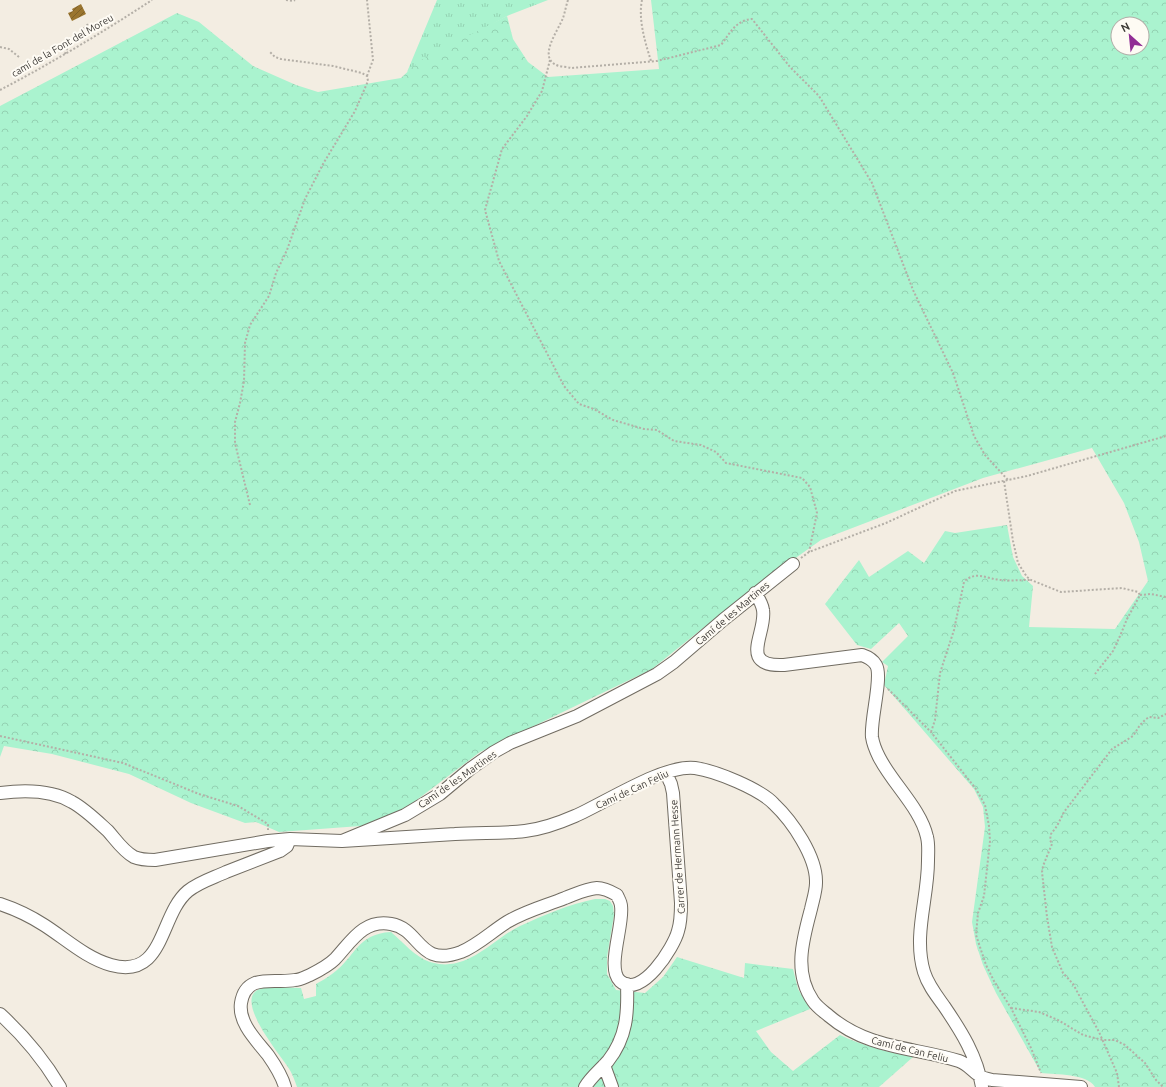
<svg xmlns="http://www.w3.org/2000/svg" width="1166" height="1087" font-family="Ubuntu,sans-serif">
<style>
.grass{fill:url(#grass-tufts)}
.forest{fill:url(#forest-crowns);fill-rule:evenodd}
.building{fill:url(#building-hatch)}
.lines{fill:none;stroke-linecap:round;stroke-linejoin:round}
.minor-casing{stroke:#716c62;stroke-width:14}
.path{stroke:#b4afa7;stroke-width:2;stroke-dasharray:2 2;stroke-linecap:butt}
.minor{stroke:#fff;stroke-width:12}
.labels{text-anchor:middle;stroke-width:4;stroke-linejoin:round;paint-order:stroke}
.street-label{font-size:10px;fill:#3d3a36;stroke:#fefbf4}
</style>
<defs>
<pattern id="grass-tufts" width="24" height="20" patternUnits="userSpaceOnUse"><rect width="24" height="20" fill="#aaf3cf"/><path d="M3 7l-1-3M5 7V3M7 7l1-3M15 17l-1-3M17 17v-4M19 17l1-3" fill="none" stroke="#93d1b2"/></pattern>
<pattern id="forest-crowns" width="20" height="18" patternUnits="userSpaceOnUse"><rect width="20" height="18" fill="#aaf3cf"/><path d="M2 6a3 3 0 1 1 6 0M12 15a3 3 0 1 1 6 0" fill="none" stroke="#93d1b2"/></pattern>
<pattern id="building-hatch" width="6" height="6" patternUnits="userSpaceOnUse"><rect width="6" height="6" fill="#9a752f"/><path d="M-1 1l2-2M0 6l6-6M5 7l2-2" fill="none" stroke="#7f6129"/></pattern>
</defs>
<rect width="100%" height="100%" fill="#f3ede2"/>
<path class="grass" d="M437,0H548L507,16L407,72Z"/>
<path class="forest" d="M651,0H1166V1087H1095C1087,1073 1056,1075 1041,1073L996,993L983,965L976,944L972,922L985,827L983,807L974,789L884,685L888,666L882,662L908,636L899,623L871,649L857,645L825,604L859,560L869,577L908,551L924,563L945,531L955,533L1007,525L1013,557L1022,576L1033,586L1029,627L1115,629L1148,581L1139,542L1124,503L1092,448L983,478L821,540L749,591L652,669L480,752L414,802L374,825L279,832L256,822L245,823L191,803L129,774L52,754L4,746L0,757V106L177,13L199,22L253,66L296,85L318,92L401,78L419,61L507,16L513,39L528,62L548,77L659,69ZM1118,24H1142V48H1118Z
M595,899H605L610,901L613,906L614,915L607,957V974L616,990L645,993L663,977L677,957L744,978L745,963L793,969L798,989L810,1009L756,1031L771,1052L793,1071L840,1035C864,1046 887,1052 913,1057L879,1087H297C295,1081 292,1073 288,1067C281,1056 232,998 260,989C270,986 290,988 301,988L304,999L316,996V984C321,981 327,978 332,974C356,957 356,934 391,932C403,942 415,957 430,962C432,963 436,963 439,964C472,968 493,939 520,926C544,915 570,904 595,899Z"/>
<path class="building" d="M81,4L86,14L72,21L68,13L73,11L72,9Z"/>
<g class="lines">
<defs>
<path id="minor" d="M755,593C759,599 762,603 763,610C767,633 737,667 784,665L862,655C868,657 873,660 876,665C883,677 870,720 872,737C873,744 876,751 879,757C892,783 921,809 927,837C929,845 928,853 928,861C928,899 913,935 924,972C928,985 936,995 944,1006C961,1031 977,1056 982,1087
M0,793C23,790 52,790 72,802C85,809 97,821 108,831C116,840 123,851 134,857C141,860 148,860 155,860L268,841L290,839L342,841L405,815L440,794L470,769L494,752L510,743L577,716L657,674L674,662L723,620L793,564
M342,841C380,839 417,836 455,834C478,832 502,834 525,831C542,829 559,823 575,816C605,803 664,764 695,768C716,771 760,789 774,804C792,821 817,857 816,883C816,891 813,900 811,909C803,939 793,972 813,1001C817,1007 823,1011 829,1016C868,1049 913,1047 959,1061C968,1064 972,1071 980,1076C983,1078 988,1079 992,1080L1081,1087
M0,904C15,909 30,916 44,925C66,939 86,958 111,965C165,980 159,915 188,891C199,882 213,878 226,872C244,865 262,858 280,851L287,846L290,839
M0,1014C23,1035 44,1060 60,1087
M604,1065L612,1087
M285,1087C282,1076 275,1065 268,1055C257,1041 238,1023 241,1003C246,972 275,984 295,980C300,980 305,977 310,975C318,971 328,966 335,959C351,942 363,919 391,924C421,929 418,968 461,952C478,945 491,932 507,922C525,911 545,906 565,898C576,894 585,889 597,888C604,888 610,891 617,895C618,898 621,902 621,906C624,925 606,968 620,981C641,1000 674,947 678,931C681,922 681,913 681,903L673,793L671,784L666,773
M585,1087C591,1077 600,1070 608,1061C627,1037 628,1013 627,984"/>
</defs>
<use href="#minor" class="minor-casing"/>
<path class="path" d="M286,0L293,1L295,0
M568,0C566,6 565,12 563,18C558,31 536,59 559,66C563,67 568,67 571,68L657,61L721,45C730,33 736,20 752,19L790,67L819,96L872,183L913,290L953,373L974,436L985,455L1008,480
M642,0C638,19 645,42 651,61
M0,47L9,49L19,57
M65,54C69,41 80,33 89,23
M550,60L542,91L527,116L502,149L485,210L499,261L564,386L579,404L594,409L613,420L644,429L657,430L674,441L701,445L716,452L726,463L802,478L810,487L817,513L809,552
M367,76L373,60L367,0
M0,90C52,63 103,32 152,0
M1004,481L1013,541L1018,563L1027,577L1031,580L1061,592L1122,588L1138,592L1140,595L1127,619L1120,636L1113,651L1095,674
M250,505L235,443V422L240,403L244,381L245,343L250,325L269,296L276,273L287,250L305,199L323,164L355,111L368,81L367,76L362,73L333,66L281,59L275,57L270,52
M801,558L809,552L886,523L955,491L1027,476L1166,436
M1140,595L1151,594L1166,597
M888,689L931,732L976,789L985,805L989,826L990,841L984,896L978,913L976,935L986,965L994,981L1011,1008L1031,1048L1041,1073
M931,732L935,720L940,673L954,630L964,582C975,570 987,579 1001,580C1010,581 1020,580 1030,580
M0,736L123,763L199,794L238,806L268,824V830
M1011,1008L1039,1012L1058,1020L1083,1035L1103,1040H1115L1125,1045L1145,1063L1156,1080L1163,1087
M1119,1087L1117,1073L1099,1032L1073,984L1063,973L1052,947L1047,917L1042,872L1043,866L1052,844L1050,840L1051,834L1057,826L1064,812L1112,749L1133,736L1140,725L1145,720L1149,717L1158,718L1166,714"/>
<use href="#minor" class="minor"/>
</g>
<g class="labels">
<g class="street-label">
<text transform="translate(62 45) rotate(-30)" y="4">camí de la Font del Moreu</text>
<text transform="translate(732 613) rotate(-40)" y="4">Camí de les Martines</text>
<text transform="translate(457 779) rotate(-35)" y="4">Camí de les Martines</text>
<text transform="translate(632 789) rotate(-25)" y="4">Camí de Can Feliu</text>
<text transform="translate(677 857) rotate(-94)" y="4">Carrer de Hermann Hesse</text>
<text transform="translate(910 1049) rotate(14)" y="4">Camí de Can Feliu</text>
</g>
</g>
<g transform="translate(1130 36) rotate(333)"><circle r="19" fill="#fefbf4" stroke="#b1aea8"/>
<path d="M0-3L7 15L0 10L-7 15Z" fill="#912e95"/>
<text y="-6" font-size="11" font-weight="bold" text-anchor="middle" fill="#3d3a36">N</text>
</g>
</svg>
